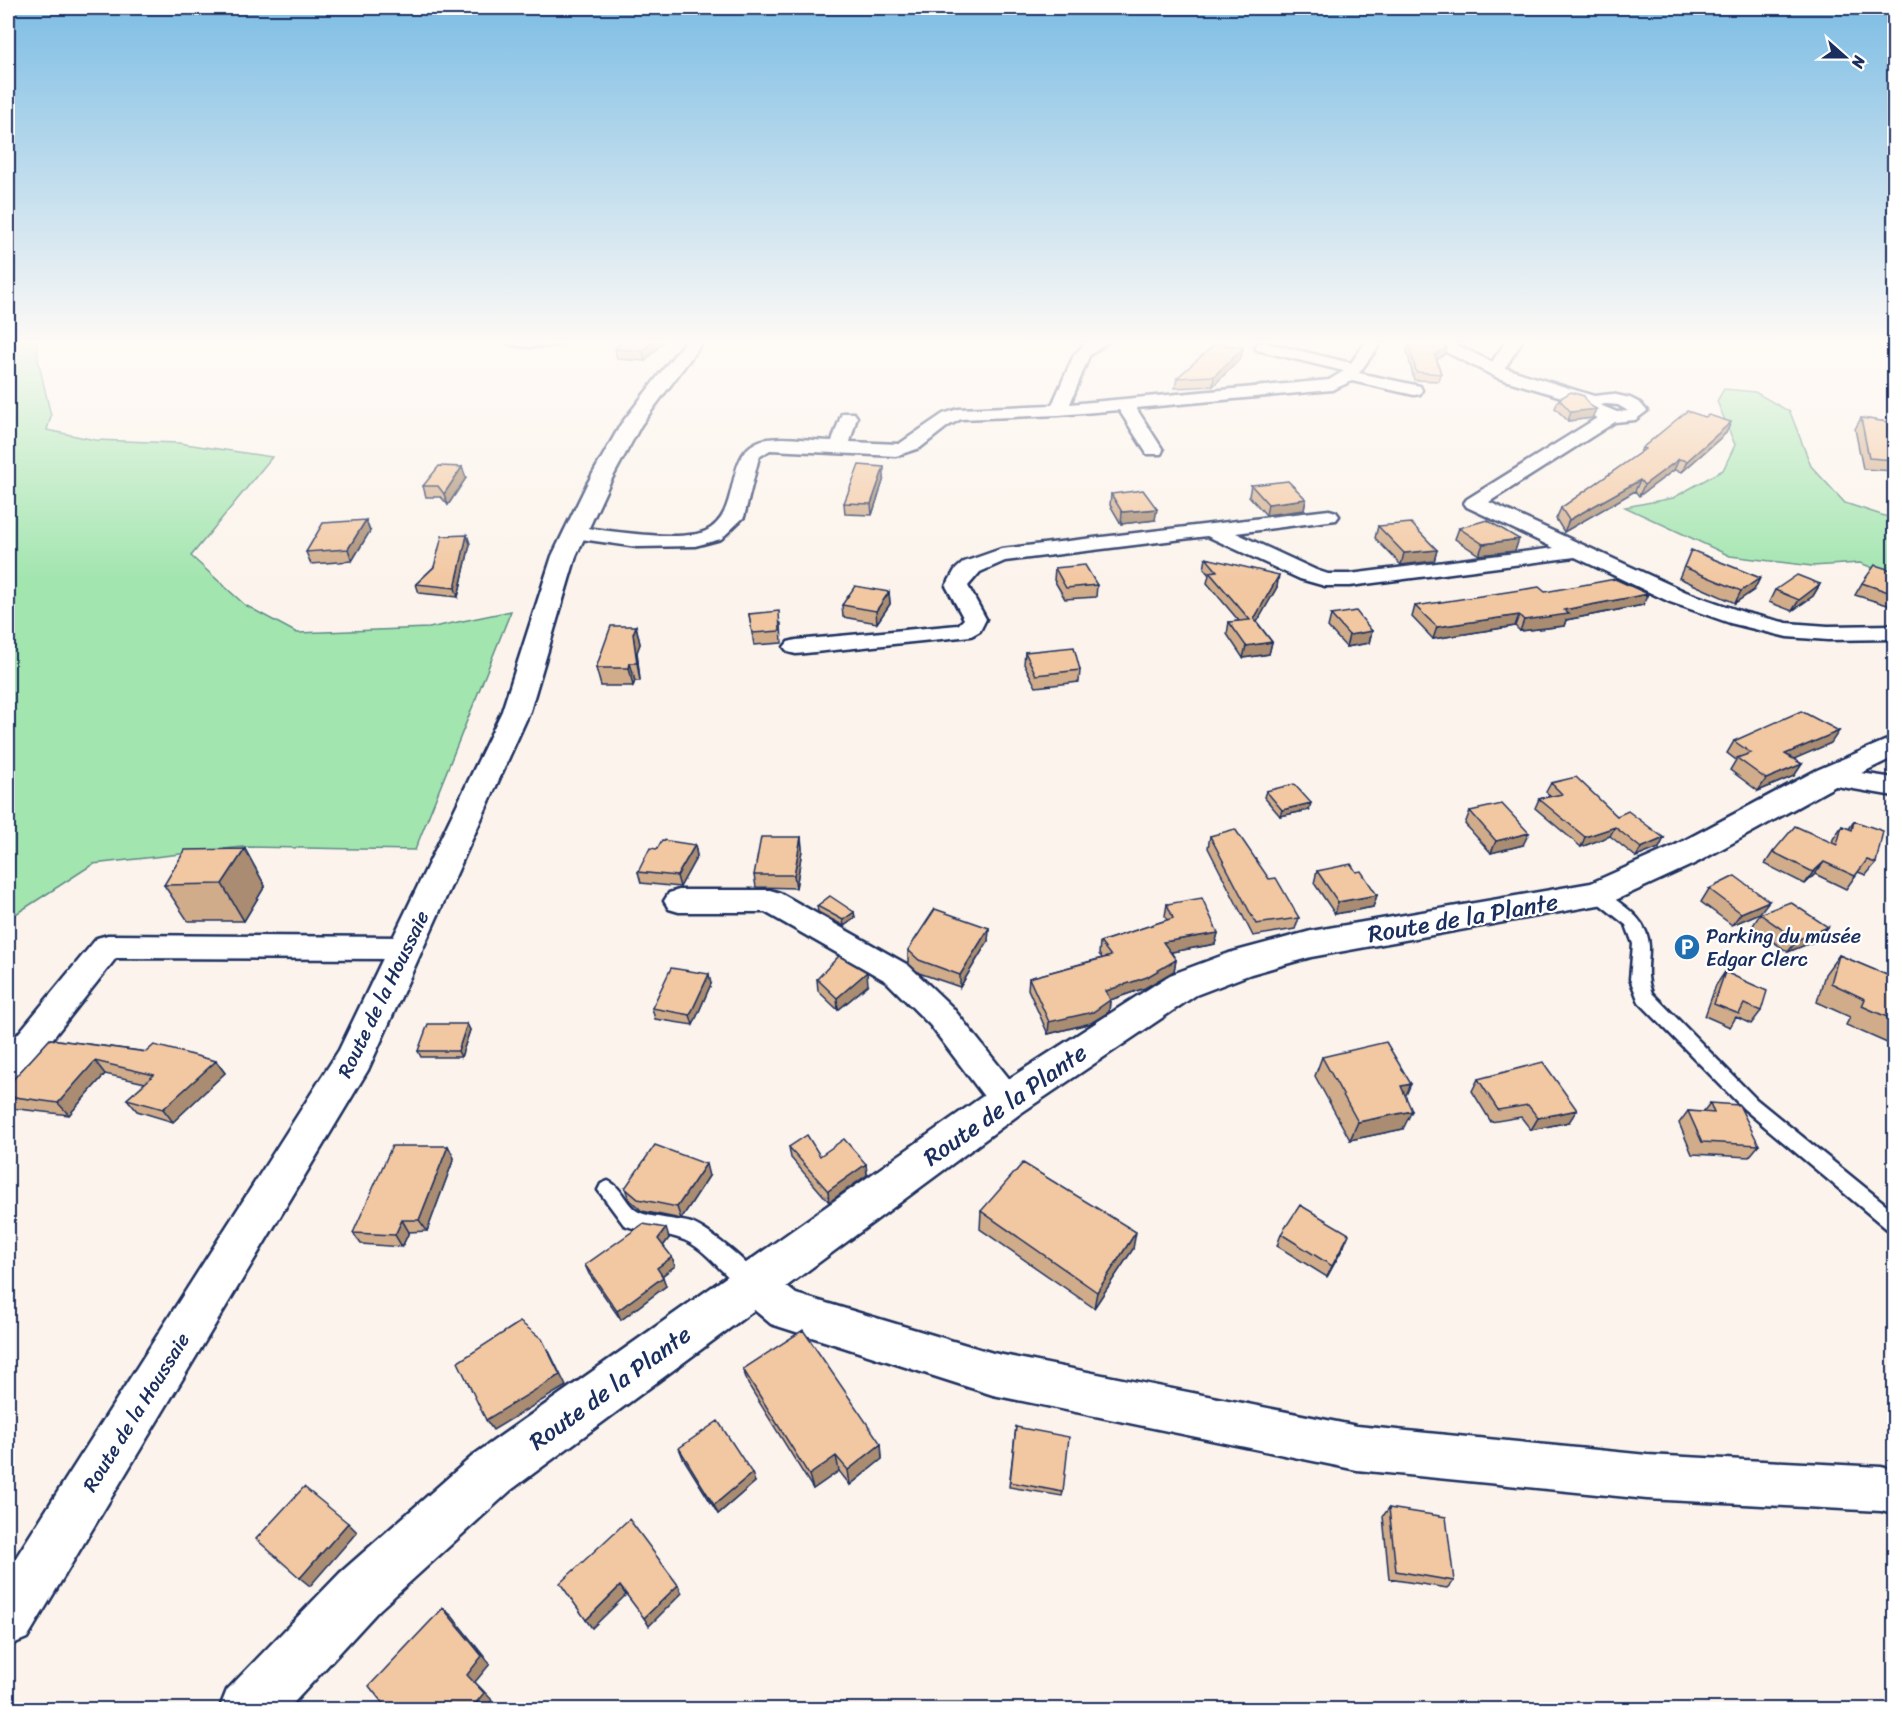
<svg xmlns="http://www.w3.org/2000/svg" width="1902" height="1717" font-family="Sriracha,sans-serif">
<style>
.green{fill:#a2e5af;stroke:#5e8a86;stroke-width:1.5}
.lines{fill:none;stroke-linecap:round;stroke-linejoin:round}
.service-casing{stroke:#1b2f5e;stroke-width:5}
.minor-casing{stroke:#1b2f5e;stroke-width:5}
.secondary-casing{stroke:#1b2f5e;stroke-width:5}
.primary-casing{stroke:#1b2f5e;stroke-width:5}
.service{fill:#fff;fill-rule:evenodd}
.minor{fill:#fff;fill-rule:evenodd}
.secondary{fill:#fff;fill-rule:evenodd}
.primary{fill:#fff;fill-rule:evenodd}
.wall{fill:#d0ac8b;stroke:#1b2f5e;stroke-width:1.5}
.shaded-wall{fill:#a98c71;stroke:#1b2f5e;stroke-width:1.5}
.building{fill:#f2c8a2;stroke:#1b2f5e;stroke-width:1.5}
.labels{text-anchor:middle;stroke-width:4.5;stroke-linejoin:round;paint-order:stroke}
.poi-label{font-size:20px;fill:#1b2f5e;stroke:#fff;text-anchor:start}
.street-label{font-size:20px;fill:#1b2f5e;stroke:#fff}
.near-street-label{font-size:24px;fill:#1b2f5e;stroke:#fff}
</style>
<rect width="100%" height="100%" fill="#fcf4ec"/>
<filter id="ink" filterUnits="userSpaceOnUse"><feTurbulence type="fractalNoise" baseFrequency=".0167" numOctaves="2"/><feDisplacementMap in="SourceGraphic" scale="12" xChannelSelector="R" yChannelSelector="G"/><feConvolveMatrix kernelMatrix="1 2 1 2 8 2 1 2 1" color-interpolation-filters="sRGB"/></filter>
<g filter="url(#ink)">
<path class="green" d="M8,340H37L38,360L51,416L47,430L95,440L179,443L272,457L191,556L245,605L297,633L429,628L511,611L415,850L242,847L93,864L8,919Z
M1724,389L1755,392L1790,412L1811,466L1845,503L1894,519V576L1860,563L1812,566L1730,556L1625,507L1673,498L1723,470L1735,445L1717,401Z"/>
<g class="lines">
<defs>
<path id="service" d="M1597,888L1602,890C1622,905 1649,919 1649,947C1649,966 1645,975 1652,993L1756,1099L1894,1211V1232L1887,1229L1744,1109L1639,1002L1630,979L1633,944L1626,925L1592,898L1589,894L1592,890Z
M608,1181C622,1187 625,1203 637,1211C645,1217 678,1219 691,1223C708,1229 754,1266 761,1282L758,1289L751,1292C725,1282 710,1250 684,1240C665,1232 643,1233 624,1225L598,1190L601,1184Z"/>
<path id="minor" d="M504,340H564L562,343C549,347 513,350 504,340Z
M1089,340H1110L1089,356L1070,404L1329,380L1344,371L1257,350L1255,347L1257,344L1263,342L1351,363L1367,340H1383L1359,373L1420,386L1422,390L1420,394L1414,395L1352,381L1332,390L1136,408L1163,450L1161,454H1147L1119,410L1059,415L961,419L948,426L920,448L896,456L770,450L759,457L744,517L721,539L695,546L637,547L574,538L567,536L564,532L567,528L574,526C603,530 681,543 706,531C745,512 720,446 768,439C788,436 811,441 832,441L842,413H854L857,417L850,442L899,444L943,414L958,409L1052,405L1074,355Z
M1426,340H1446L1492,362L1507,340H1523L1505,368L1594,396L1612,394L1630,398L1640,403L1647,411L1635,420L1615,422L1489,502L1686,592L1746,613L1787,623L1828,626L1894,625V639L1828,640L1787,637L1730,623L1670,602L1575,557L1350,586H1325L1300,579L1207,536L1005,561L980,572L968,586L986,619L980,631L971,636L796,654L788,652L784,647L788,642L796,640L958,625L964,619L946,586L955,570L964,562L1001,549L1329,510L1336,512L1339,516L1336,520L1236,533L1316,570L1328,574H1350L1554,548L1467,507L1464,503L1467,499L1597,418L1587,413L1582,403L1498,378L1428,343ZM1606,404L1618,405L1628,411L1617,412L1600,405Z
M1828,768L1894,778V796L1819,783L1815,777L1819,771Z
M679,890H770L780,893L908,965L952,1007L1019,1091L1024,1101L1019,1111L1007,1116L995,1111L930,1025L886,981L765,912H679L669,909L664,901L669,893Z
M108,935L407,937L418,940L422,948L418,956L407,959L116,958L20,1080L8,1084V1046L97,938Z
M753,1265L767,1271L796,1294L993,1353L1357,1426L1647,1455L1881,1467L1894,1470V1514L1881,1511L1647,1499L1357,1470L993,1395L771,1324L739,1297L733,1284L739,1271Z"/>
<path id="secondary" d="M1894,737V757L1839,784L1696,863L1609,903L1311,957L1251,974L1196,995L1021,1113L511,1490L378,1611L287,1710H219L227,1690L340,1573L475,1454L993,1089L1170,975L1229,953L1311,931L1591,883L1672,847L1817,770Z"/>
<path id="primary" d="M686,340H704L641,425L609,484L576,556L530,711L368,1070L27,1638L8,1646V1570L339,1050L502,711L552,556L587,484L621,424Z"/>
</defs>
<use href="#service" class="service-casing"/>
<use href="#minor" class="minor-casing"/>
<use href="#secondary" class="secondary-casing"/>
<use href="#primary" class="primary-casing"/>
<use href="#service" class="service"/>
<use href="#minor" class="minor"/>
<use href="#secondary" class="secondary"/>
<use href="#primary" class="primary"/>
</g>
<path class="wall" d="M624,340H663V342L645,361L617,359L615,349Z
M1409,344L1447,347L1445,354L1437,360L1441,374L1439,381L1414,380L1407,351Z
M1243,348L1241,358L1213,386L1175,388L1177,378Z
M1559,399L1589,405L1596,409L1592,418L1568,421L1555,408Z
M1705,417L1731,422L1726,433L1682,472L1674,470L1639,496L1635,491L1564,532L1556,519L1561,508L1640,453L1642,448Z
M1861,418L1894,423V471L1863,469L1855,429Z
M462,467L466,478L448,505L441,497H426L423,486Z
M884,478L872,515L845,514L844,503Z
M1251,485L1306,499L1304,510L1266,515L1249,496Z
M1111,494L1155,520L1121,524L1110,505Z
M1378,526L1437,550L1434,561L1401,565L1375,538Z
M1459,528L1515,551L1479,555L1455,539Z
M370,531L352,561L311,564L306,552Z
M467,535L470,544L458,597L419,593L416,584Z
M1691,550L1760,578L1754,590L1735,603L1679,578Z
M1206,558L1277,587L1257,622L1272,642L1269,654L1243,658L1227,634L1229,622L1239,621L1207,583L1209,575L1204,569Z
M1055,568L1097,585L1096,597L1065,599L1054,580Z
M1894,571V607L1855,595L1862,583Z
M1820,584L1813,596L1792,611L1769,602L1775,590Z
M889,592L890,604L877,623L843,617L842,605Z
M1545,592L1643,605L1566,620L1564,626L1520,631L1515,626L1433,639L1412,617L1415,606Z
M749,614L781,623L782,643L754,645Z
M1331,615L1372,631L1369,643L1346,647L1328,627Z
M636,626L640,644L637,652L640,681H635L633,686H601L596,668Z
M1025,652L1080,670L1079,682L1036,687L1024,664Z
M1734,741L1831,743L1793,759L1802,764L1794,776L1758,791L1730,770L1736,760L1727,753Z
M1551,783L1617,816L1664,838L1659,848L1636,857L1610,836L1581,847L1535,808L1539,799L1551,796L1546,792Z
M1266,791L1309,810L1280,816L1264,797Z
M1470,811L1523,845L1491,853L1465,824Z
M1854,821L1876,863L1866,875L1858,872L1846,889L1815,874L1805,884L1765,864L1773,852L1832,843L1833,839L1842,826L1849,829Z
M1210,836L1269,879L1299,918L1295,929L1253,936L1208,848Z
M801,837L802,850L796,888L756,887L754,875Z
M695,845L697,856L680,887L641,883L638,872L657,849Z
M245,849L265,886L244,921H188L164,885Z
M1317,871L1356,872L1377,895L1373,907L1335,914L1314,883Z
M1709,889L1760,913L1732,925L1701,902Z
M1167,904L1218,933L1215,944L1171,952L1176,960L1174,971L1145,988L1110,1000L1109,1012L1091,1023L1048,1034L1028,989L1029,978L1102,958L1099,954L1100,942L1167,920L1165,916Z
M817,906L854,912L855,918L844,926L818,912Z
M1760,914L1828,927L1818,940L1788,952L1752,927Z
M989,928L988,941L960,987L919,973L908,963V950Z
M1839,955L1894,978V1046L1846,1025L1850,1017L1817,1002L1825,974Z
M1725,972L1761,1011L1751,1024L1736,1017L1730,1027L1705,1016L1716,985Z
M817,979L868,985L838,1010L818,991Z
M711,984L693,1025L655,1019L652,1008Z
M467,1024L470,1030L461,1057H421L418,1051Z
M50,1039L216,1061L225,1073L173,1122L137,1111L127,1099L145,1083L105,1074L69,1115L10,1108L8,1105V1085Z
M1322,1057L1405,1096L1403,1129L1350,1140L1315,1076Z
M1478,1079L1569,1122L1531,1130L1521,1117L1491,1122L1472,1091Z
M1710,1103L1759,1145L1749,1157L1692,1154L1679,1123L1688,1111L1703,1112Z
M448,1146L454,1158L427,1231L409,1232L402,1247L361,1244L353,1233Z
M789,1147L820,1156L866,1164L867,1175L829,1202L791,1158Z
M709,1176L681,1219L642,1211L629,1199L625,1188Z
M981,1211L1133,1249L1094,1308L980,1229Z
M1281,1234L1344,1246L1327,1277L1277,1246Z
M669,1238L663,1246L672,1257L675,1266L662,1276L666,1286L621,1320L589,1274L585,1265Z
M743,1369L881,1444L882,1459L850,1485L839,1471L813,1489L748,1384Z
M1016,1427L1063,1492L1062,1496L1009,1487Z
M679,1448L755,1482L718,1514L683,1458Z
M1389,1508L1454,1581L1447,1588L1389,1579L1383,1516Z"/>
<path class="shaded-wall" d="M654,340H663V342L645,361L643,351Z
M1447,347L1445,354L1433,362L1435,355Z
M1243,348L1241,358L1213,386L1214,376Z
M1596,409L1592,418L1568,421L1571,412Z
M1731,422L1726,433L1682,472L1687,461Z
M1679,459L1674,470L1639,496L1644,485Z
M462,467L466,478L448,505L444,494Z
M884,467V478L872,515L871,504Z
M1640,480L1635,491L1564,532L1569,520Z
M1306,499L1304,510L1266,515L1268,504Z
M1157,509L1155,520L1121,524L1122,512Z
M366,520L370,531L352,561L348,549Z
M467,535L470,544L458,597L455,588Z
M1519,539L1515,551L1479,555L1483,544Z
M1437,550L1434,561L1401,565L1404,553Z
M1279,575L1277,587L1252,631L1254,619Z
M1760,578L1754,590L1735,603L1741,591Z
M1820,584L1813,596L1792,611L1799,600Z
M889,592L890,604L877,623L876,611Z
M1648,594L1643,605L1566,620L1564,626L1520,631L1524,620L1564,610Z
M1519,615L1515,626L1433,639L1437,627Z
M636,626L640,644L637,652L640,681L637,663L633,634Z
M1372,631L1369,643L1346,647L1349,635Z
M1272,642L1269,654L1243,658L1246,646Z
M630,663L635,681L633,686L629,668Z
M1839,731L1831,743L1778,766L1785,754Z
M1802,764L1794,776L1758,791L1766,779Z
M1311,803L1309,810L1280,816L1282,810Z
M1615,827L1610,836L1581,847L1585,837Z
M1529,833L1523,845L1491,853L1496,841Z
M801,837L802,850L796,888L794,875Z
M1664,838L1659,848L1636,857L1641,848Z
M695,845L697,856L680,887L677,876Z
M245,849L265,886L244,921L222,884Z
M1824,862L1815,874L1805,884L1813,872Z
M1377,895L1373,907L1335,914L1338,902Z
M1769,901L1760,913L1732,925L1741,913Z
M854,912L855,918L844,926L843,920Z
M1828,927L1818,940L1788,952L1797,940Z
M989,928L988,941L960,987V975Z
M1218,933L1215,944L1161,954L1163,942Z
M1176,960L1174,971L1145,988L1110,1000L1109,1012L1091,1023L1048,1034L1049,1022L1106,991Z
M867,972L868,985L838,1010L837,998Z
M709,974L711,984L693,1025L690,1015Z
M467,1024L470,1030L461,1057L458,1051Z
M95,1061L105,1074L69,1115L58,1103Z
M216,1061L225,1073L173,1122L163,1109Z
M1411,1084L1403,1102L1401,1086Z
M1577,1110L1569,1122L1531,1130L1538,1118Z
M1412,1111L1403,1129L1350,1140L1358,1122Z
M448,1146L454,1158L427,1231L419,1220Z
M706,1164L709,1176L681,1219L677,1207Z
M866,1164L867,1175L829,1202L828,1191Z
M402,1220L409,1232L402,1247L395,1235Z
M666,1228L669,1238L661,1249L658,1239Z
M1136,1232L1133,1249L1094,1308L1097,1292Z
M1349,1234L1344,1246L1327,1277L1332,1266Z
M672,1257L675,1266L660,1277L657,1268Z
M663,1277L666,1286L621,1320L617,1311Z
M548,1349L566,1386L493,1430L486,1420Z
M881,1444L882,1459L850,1485L848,1470Z
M836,1456L839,1471L813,1489L809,1475Z
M752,1473L755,1482L718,1514L714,1505Z
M348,1523L357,1532L310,1586L300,1578Z
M678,1585L682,1593L649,1626L644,1618Z
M620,1586L626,1595L592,1628L586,1620Z
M443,1608L452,1616L490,1664L475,1682L492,1700L484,1710H470L467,1675Z"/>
<path class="building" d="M624,340H654L643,351L615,349Z
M1415,340H1425L1447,347L1435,355L1441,374L1416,372L1409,344Z
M1216,343L1243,348L1214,376L1177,378Z
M1571,392L1584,396L1589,405L1596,409L1571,412L1559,399Z
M1687,411L1705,417L1709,415L1731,422L1687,461L1679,459L1644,485L1640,480L1569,520L1561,508L1645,449L1642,448Z
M1861,418L1894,423V460L1869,458Z
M859,465L884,467L871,504L844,503Z
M439,466L462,467L444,494L438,486H423Z
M1288,481L1306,499L1268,504L1251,485Z
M1143,490L1157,509L1122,512L1111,494Z
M366,520L348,549L306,552L323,523Z
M1487,520L1519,539L1483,544L1459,528Z
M1411,523L1437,550L1404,553L1378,526Z
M467,535L455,588L416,584L434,567L442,536Z
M1691,550L1760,578L1741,591L1684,567Z
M1206,558L1279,575L1254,619L1272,642L1246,646L1229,622L1250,620L1209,572L1217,571Z
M1085,565L1097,585L1066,588L1055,568Z
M1875,565L1894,571V594L1862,583Z
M1797,575L1820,584L1799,600L1775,590Z
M1615,579L1648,594L1564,610L1569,614L1524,620L1519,615L1437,627L1415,606L1539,587L1545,592Z
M855,586L889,592L876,611L842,605Z
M779,611L780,631L752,633L749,614Z
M1356,611L1372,631L1349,635L1331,615Z
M611,626H636L633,634L637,663H630L629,668H596Z
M1074,647L1080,670L1036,675L1025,652Z
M1801,711L1839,731L1785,754L1802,764L1766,779L1737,758L1751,753L1734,741Z
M1576,777L1617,816L1628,811L1664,838L1641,848L1615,827L1585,837L1539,799L1562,794L1551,783Z
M1294,784L1311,803L1282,810L1266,791Z
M1502,804L1529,833L1496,841L1470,811Z
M1854,821L1883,831L1876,863L1867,860L1855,876L1824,862L1813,872L1773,852L1795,826L1837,845L1842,826L1852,830Z
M1235,829L1269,879L1276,878L1299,918L1256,924L1210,836Z
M761,837H801L794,875H754Z
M662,840L695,845L677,876L638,872L650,848L657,849Z
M245,849L222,884L164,885L185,850Z
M1351,864L1356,872L1361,871L1377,895L1338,902L1317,871Z
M1735,876L1769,901L1741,913L1709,889Z
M830,896L854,912L843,920L817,906Z
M1202,898L1218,933L1163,942L1176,960L1147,977L1106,991L1110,1000L1093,1012L1049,1022L1029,978L1111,956L1100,942L1173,918L1167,904Z
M1790,902L1828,927L1797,940L1760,914Z
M935,909L989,928L960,975L919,960L908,950Z
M1839,955L1894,978V1020L1862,1006L1865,999L1831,983Z
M839,956L867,972L837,998L817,979Z
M671,968L709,974L690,1015L652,1008Z
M1725,972L1767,991L1761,1011L1744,1004L1739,1014L1714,1004Z
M428,1024H467L458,1051H418Z
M50,1039L146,1052L154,1045L216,1061L163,1109L127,1099L154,1075L95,1061L58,1103L8,1096V1085Z
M1386,1042L1411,1084L1401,1086L1412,1111L1358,1122L1322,1057Z
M1543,1062L1577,1110L1538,1118L1528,1105L1498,1110L1478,1079Z
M1710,1103L1739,1105L1759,1145L1702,1142L1688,1111L1714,1113Z
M807,1135L820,1156L844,1139L866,1164L828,1191L789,1147Z
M655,1145L706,1164L677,1207L638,1199L625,1188Z
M392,1146H448L419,1220H402L395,1235L353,1233Z
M1023,1163L1136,1232L1097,1292L981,1211Z
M1300,1205L1349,1234L1332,1266L1281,1234Z
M643,1224L666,1228L658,1239L672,1257L657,1268L663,1277L617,1311L585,1265Z
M520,1322L542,1339L560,1375L486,1420L458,1362Z
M803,1330L881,1444L848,1470L836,1456L809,1475L743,1369Z
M718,1421L752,1473L714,1505L679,1448Z
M1016,1427L1069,1437L1063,1492L1010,1482Z
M304,1487L348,1523L300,1578L256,1539Z
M1389,1508L1446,1517L1454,1581L1396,1571Z
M629,1519L678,1585L644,1618L620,1586L586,1620L560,1583Z
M443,1608L482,1656L467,1675L484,1693L470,1710H388L369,1686Z"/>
</g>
<linearGradient id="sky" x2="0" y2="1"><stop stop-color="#7dbde4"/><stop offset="0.59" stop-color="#fefaf6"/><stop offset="1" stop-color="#fefaf6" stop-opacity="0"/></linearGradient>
<rect width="1902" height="580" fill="url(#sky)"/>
<defs>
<symbol id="parking-disc" viewBox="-11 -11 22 22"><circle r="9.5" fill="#1f6fb2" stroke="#fff"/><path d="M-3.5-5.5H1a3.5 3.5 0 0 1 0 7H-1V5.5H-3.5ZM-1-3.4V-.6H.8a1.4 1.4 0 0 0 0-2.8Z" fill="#fff"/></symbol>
</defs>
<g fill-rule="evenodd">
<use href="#parking-disc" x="1672" y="932" width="30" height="30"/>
</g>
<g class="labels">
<g class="poi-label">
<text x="1706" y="943">Parking du musée<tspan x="1706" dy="23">Edgar Clerc</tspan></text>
</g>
<g class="street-label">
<text transform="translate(383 994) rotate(-64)" y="7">Route de la Houssaie</text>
<text transform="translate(136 1412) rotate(-58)" y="7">Route de la Houssaie</text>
</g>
<g class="near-street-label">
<text transform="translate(1463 918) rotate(-10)" y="8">Route de la Plante</text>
<text transform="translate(1005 1105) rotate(-35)" y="8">Route de la Plante</text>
<text transform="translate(610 1388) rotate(-36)" y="8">Route de la Plante</text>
</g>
</g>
<rect width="1902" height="1717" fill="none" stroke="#fff" stroke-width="30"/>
<rect x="15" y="15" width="1872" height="1687" fill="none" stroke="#1b2f5e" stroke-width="2" filter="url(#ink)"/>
<g transform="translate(1845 57) rotate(111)" stroke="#ffffff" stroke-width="4.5" paint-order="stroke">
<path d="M0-4.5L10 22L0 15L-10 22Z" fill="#1b2f5e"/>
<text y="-9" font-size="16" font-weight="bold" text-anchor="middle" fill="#1b2f5e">N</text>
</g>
</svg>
